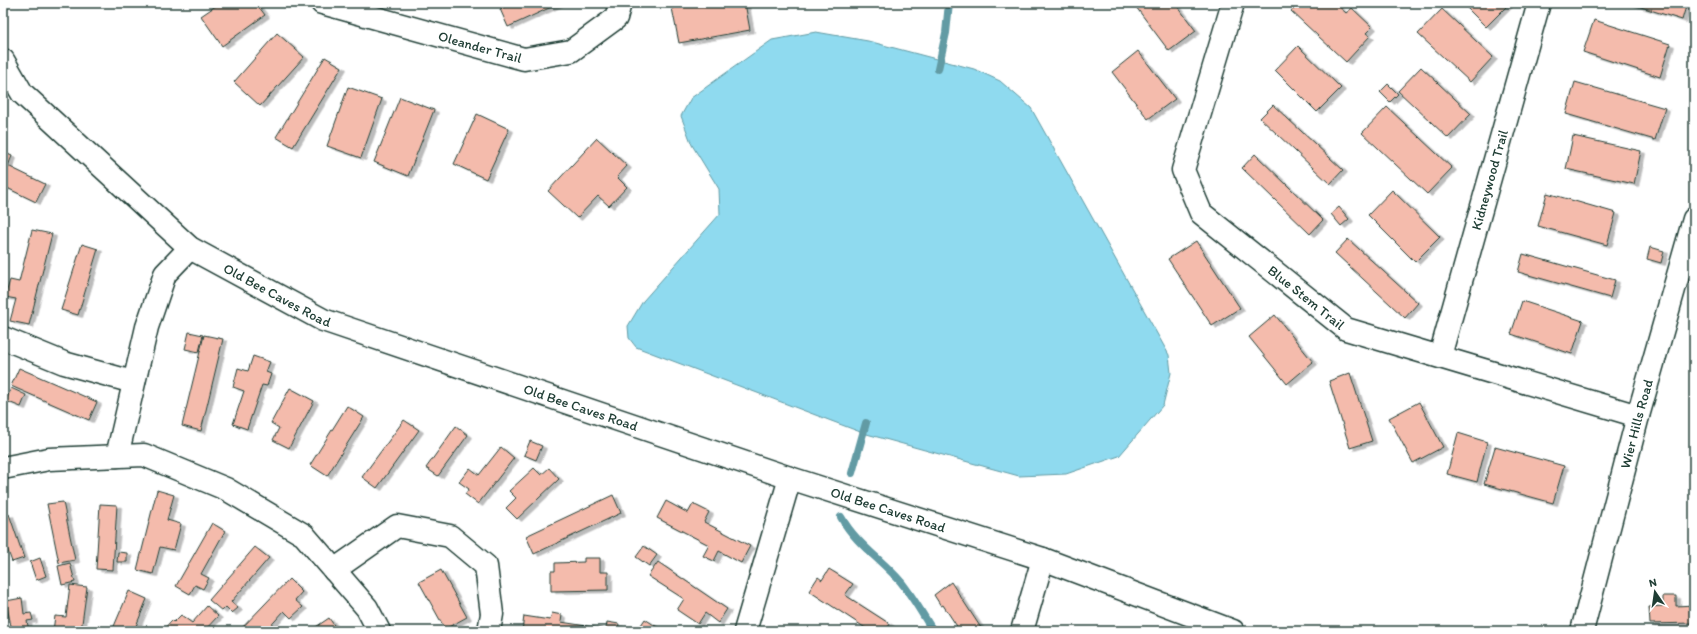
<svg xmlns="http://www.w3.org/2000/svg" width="1697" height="634" font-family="Itim,sans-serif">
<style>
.water{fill:#8fdaef;stroke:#629ba4}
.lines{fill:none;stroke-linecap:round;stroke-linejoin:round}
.stream{stroke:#629ba4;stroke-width:8}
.building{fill:#f4bbac;stroke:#1f3d34;filter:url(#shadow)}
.minor-casing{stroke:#1f3d34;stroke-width:25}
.minor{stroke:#fff;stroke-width:22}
.labels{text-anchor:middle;stroke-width:3;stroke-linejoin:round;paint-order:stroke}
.street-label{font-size:14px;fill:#1f3d34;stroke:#fff}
</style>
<defs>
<filter id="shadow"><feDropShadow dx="4.5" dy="2.5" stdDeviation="0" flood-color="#0004"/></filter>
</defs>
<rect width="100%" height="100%" fill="#fff"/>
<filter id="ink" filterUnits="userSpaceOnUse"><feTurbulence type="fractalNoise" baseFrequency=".025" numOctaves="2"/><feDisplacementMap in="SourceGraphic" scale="8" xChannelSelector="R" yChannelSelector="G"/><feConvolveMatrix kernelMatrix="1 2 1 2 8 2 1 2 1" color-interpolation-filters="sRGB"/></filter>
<g filter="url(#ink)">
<path class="water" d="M816,32L868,41L974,69L1000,81L1031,108L1169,355L1171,373L1163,405L1119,456L1066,474L1019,476L863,433L636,347L629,338L628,326L643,301L720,214L719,189L692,145L681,116L691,98L772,40Z"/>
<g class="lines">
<path class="stream" d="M938,69L946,33L949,3
M852,473L866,423
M841,517C856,544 881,559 901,582C913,597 923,615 933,631"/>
</g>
<path class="building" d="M220,3H256L265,15L222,46L201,16Z
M513,3H560L508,27L500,9Z
M698,3H745L750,30L679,43L672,8Z
M1133,3H1175L1196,31L1169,51Z
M1298,3H1335L1346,13L1352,8L1372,27L1366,33L1370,36L1346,62L1291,11Z
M1462,3H1510L1486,27Z
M1628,3H1687L1682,20Z
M1442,9L1493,57L1470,82L1418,34Z
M1594,20L1670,44L1660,77L1583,52Z
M277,33L304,57L260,106L234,82Z
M1298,46L1341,88L1317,112L1275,70Z
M1138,51L1175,99L1148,119L1112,72Z
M325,57L342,67L293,147L276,137Z
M1421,67L1471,114L1448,138L1398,91Z
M1575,82L1665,108L1655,140L1566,114Z
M1388,84L1398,94L1390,102L1380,92Z
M348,87L382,99L361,158L327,146Z
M400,97L434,110L408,176L374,162Z
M1273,105L1343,170L1330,184L1260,118Z
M1387,107L1452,168L1427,194L1362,133Z
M477,114L509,129L486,179L454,164Z
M1573,136L1641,151L1634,184L1566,169Z
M597,138L627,166L617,177L627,187L609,206L598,196L577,218L548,191Z
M3,152L12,156L8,166L45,184L36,202L3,186Z
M1255,154L1323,220L1310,234L1242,168Z
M1392,190L1440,237L1415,262L1368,215Z
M1547,193L1616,213L1607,245L1538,226Z
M1339,207L1349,219L1341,226L1331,214Z
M32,230L52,234L29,325L10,321L16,299L5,297L10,280L19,282Z
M1348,239L1418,303L1405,318L1335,253Z
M1196,241L1240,308L1212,326L1168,259Z
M82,244L98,249L78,315L61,310Z
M1650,247L1664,251L1661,263L1647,259Z
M1523,254L1615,280L1610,298L1518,272Z
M1522,301L1583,321L1572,354L1511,334Z
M1275,315L1313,362L1287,384L1249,337Z
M189,332L203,335L199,352L185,349Z
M204,335L223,339L201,431L182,426Z
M253,356L270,362L266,372L271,374L267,386L262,385L247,429L233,424L244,391L233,387L238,368L248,371Z
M19,368L97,402L89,420L11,386Z
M1350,373L1372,441L1350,448L1329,381Z
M11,388L26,395L21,407L6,401Z
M290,388L314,401L289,448L273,440L279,428L271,423Z
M1419,402L1443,447L1413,463L1389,418Z
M347,406L364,417L327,476L310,465Z
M404,420L419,430L377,488L362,477Z
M456,426L468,435L438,476L426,468Z
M1458,433L1487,442L1477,482L1447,474Z
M530,441L542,446L536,460L524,455Z
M501,447L514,458L478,504L465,494L469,489L459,482L470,468L479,475Z
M1495,447L1564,466L1553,503L1484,484Z
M534,468L541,475L549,468L559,479L517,519L506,508L516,498L509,491Z
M157,490L174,495L167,520L181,524L174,550L160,547L153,574L137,570Z
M613,495L621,513L534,554L526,536Z
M666,501L688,513L693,504L709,512L704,522L750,546L741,563L719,551L714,561L703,556L709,545L657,518Z
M63,502L75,560L59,563L47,504Z
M100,504L117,505L113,570L96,569Z
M9,514L24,558L12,562L3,537V516Z
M212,523L225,531L201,574L209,578L203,589L195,585L190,594L176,586Z
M644,546L657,555L649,566L636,557Z
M255,547L269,558L231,602L238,608L232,613L226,607L222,611L209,600Z
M118,552L127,553V562H117Z
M40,558L46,576L36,580L30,562Z
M584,558H600V572H608V590L551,591V571H555V563L584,562Z
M658,562L727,609L718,623L705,613L698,624L677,610L684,599L648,576Z
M70,563L75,582L62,585L58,566Z
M829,569L853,584L845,595L890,624L886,631H870L809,591L818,577L822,580Z
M441,570L467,617L445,629L419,582Z
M289,579L302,592L295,600L303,607L291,618L284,611L266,631H239Z
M951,582L983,631H960L943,605L941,606L934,595Z
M70,585L87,587L81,631H53L55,616L66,617Z
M129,591L147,599L134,631H112Z
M1663,596H1676V606L1694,605V623L1650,624L1649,607L1663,606Z
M22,598L24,614L31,613L33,620L27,621L29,631H12L6,601Z
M3,604L8,617L3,619Z
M207,606L218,616L204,631H162L172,620L174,622L181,615L192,623Z
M552,613L562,615L561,622L606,629L607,622L619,624L618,631H522L524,616L550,620Z
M329,618L338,631H310Z
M645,619L663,631H637Z"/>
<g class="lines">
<defs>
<g id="minor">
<path id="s1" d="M322,3L524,59L571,51L616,18L620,3"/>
<path id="s2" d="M1233,3L1183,170L1201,213L1346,329L1638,416"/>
<path id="s3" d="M3,60L22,93L190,248L323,320L790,478L1043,559L1233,631"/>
<path d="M3,338L64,363L133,382"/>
<path id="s4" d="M1440,356L1539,3"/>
<path d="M117,456L147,327L165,274L190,248"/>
<path d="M3,468L49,459L144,455L226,489L304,535L367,608L379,631"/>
<path d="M334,570L397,526L450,536L486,566L492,614L489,631"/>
<path d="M745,631L790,478"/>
<path d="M1022,631L1043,559"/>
<path id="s5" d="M1582,631L1638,416L1694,219"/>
</g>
</defs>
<use href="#minor" class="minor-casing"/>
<use href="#minor" class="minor"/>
</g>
</g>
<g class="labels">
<g class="street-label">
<text dy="5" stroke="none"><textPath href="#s1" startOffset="164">Oleander Trail</textPath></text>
<text dy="5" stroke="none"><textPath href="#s4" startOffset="183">Kidneywood Trail</textPath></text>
<text dy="5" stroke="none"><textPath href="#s3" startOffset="366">Old Bee Caves Road</textPath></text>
<text dy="5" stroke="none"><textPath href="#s2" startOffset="356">Blue Stem Trail</textPath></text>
<text dy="5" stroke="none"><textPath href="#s3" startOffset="690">Old Bee Caves Road</textPath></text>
<text dy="5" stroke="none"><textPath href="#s5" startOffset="214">Wier Hills Road</textPath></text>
<text dy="5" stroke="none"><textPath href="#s3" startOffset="1014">Old Bee Caves Road</textPath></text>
</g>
</g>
<rect width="1697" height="634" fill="none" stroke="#fff" stroke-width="16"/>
<rect x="8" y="8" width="1681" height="618" fill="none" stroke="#1f3d34" stroke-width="1.5" filter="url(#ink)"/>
<g transform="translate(1655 592) rotate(347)" stroke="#ffffff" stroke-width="3" paint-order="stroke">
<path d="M0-3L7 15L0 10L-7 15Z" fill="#1f3d34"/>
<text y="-6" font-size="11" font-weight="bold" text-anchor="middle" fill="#1f3d34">N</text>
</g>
</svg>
